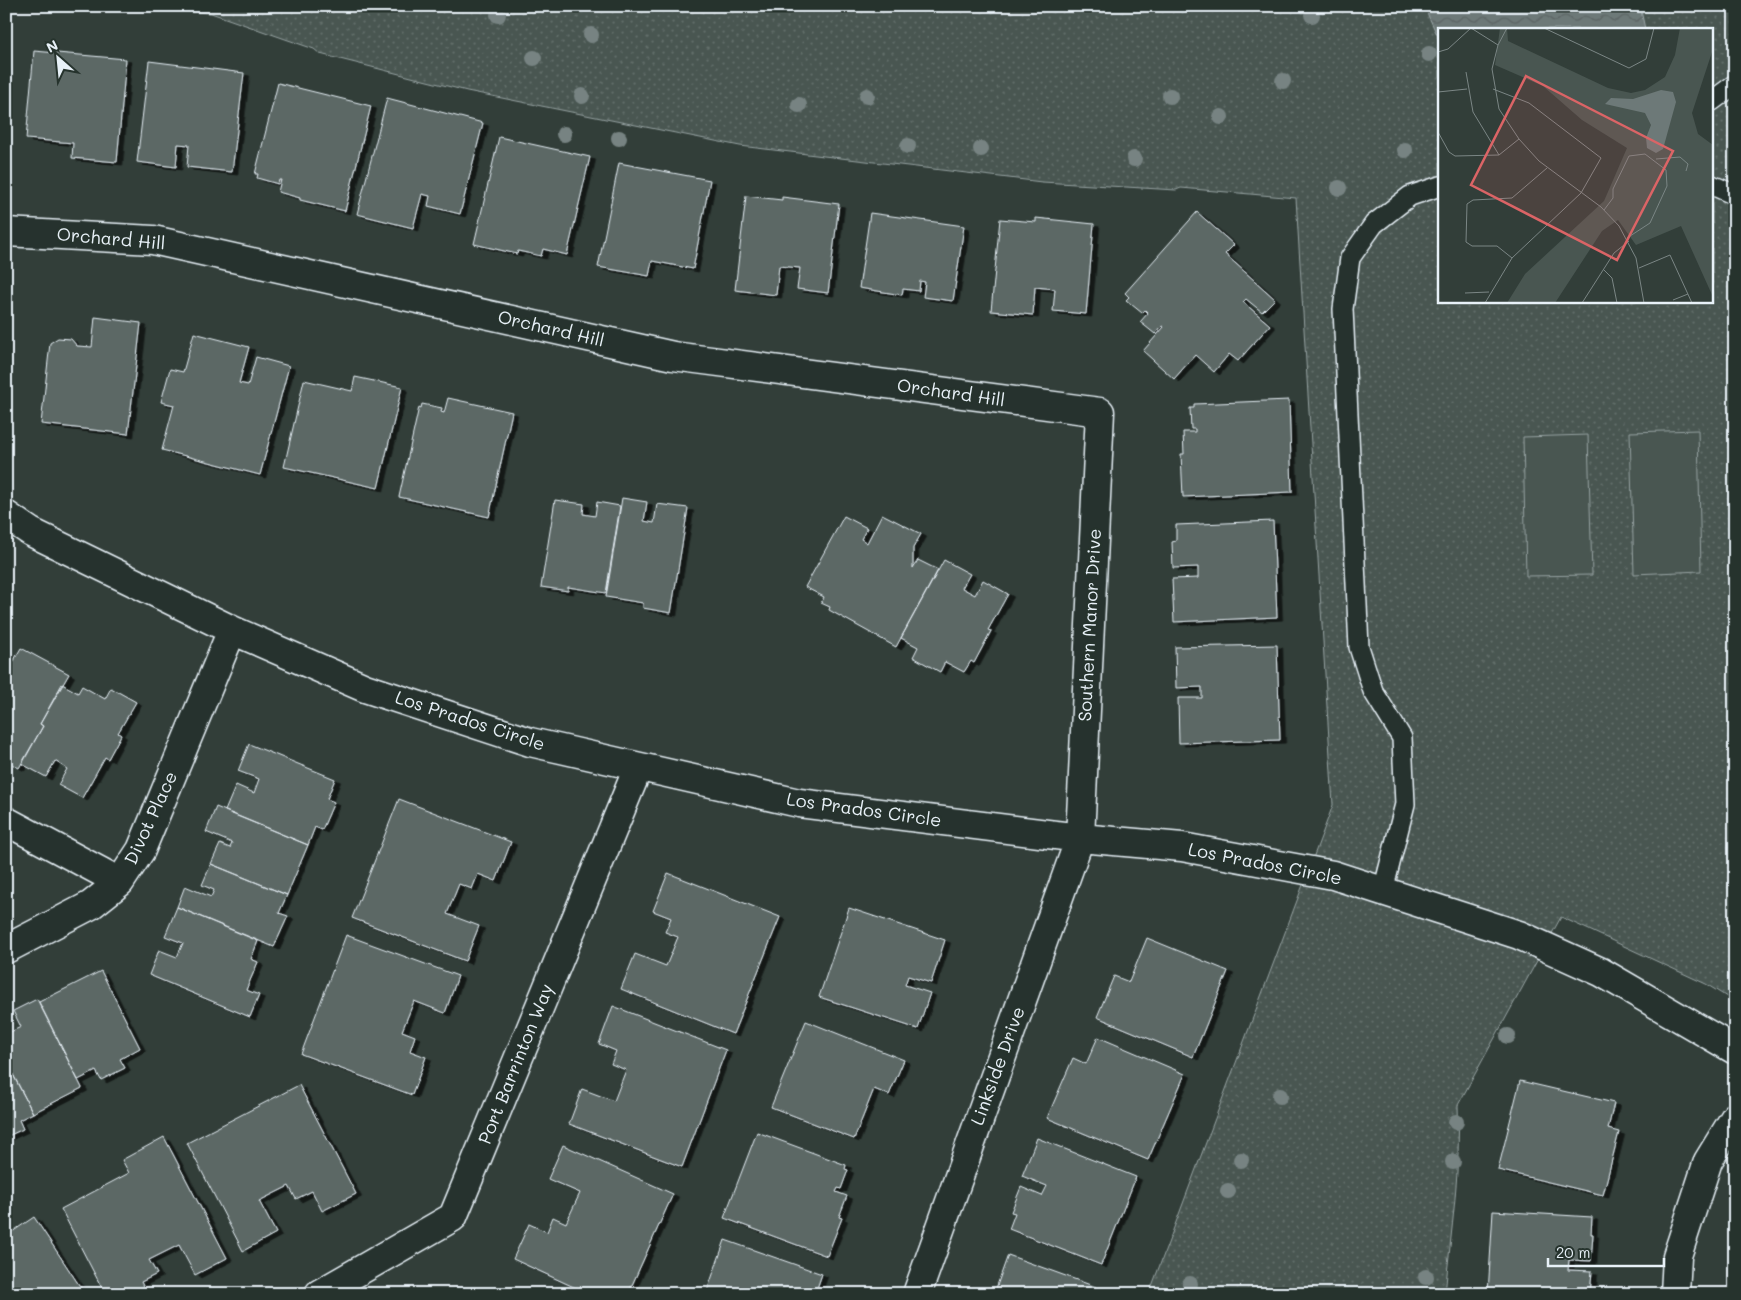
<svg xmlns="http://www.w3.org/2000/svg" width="1741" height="1300" font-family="Mali,sans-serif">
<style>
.grass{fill:url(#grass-dots);stroke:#98a4a4;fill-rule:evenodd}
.green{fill:#495651;stroke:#98a4a4}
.water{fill:url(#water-waves);stroke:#9ea9ab}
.building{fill:#5c6865;stroke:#e8f1f8;filter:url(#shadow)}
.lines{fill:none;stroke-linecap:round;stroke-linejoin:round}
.service-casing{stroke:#e8f1f8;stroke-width:22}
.minor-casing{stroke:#e8f1f8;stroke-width:31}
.service{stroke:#26332d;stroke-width:19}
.minor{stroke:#26332d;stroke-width:28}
.tree{fill:#778382}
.labels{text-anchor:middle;stroke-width:4.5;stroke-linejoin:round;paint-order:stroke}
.street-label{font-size:18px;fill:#e8f1f8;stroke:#26332d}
.inset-road{fill:none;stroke:#7b8685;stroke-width:1}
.view{fill:#db6466;fill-opacity:0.15;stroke:#db6466;stroke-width:2.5}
.inset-edge{fill:none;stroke:#e8f1f8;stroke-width:2.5}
</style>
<defs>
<pattern id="grass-dots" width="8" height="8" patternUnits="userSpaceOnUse" patternTransform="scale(1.25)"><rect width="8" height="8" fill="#495651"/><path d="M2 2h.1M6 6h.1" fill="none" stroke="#636f6b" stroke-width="1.8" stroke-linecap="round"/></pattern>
<pattern id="water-waves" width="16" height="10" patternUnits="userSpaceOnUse" patternTransform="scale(1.25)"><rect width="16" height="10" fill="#6d7978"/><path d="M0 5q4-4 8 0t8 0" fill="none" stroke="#5b6363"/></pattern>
<filter id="shadow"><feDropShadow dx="5.5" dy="3" stdDeviation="0" flood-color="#0009"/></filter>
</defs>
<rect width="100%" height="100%" fill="#323e39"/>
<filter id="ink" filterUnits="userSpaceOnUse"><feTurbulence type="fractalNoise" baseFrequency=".02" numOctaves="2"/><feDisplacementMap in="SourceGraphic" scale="10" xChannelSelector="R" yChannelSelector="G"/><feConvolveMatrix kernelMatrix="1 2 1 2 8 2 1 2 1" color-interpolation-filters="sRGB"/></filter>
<g filter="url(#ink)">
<path class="grass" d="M72,6H1735V1002L1706,984L1561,917L1458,1105C1461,1168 1451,1231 1445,1294H1149L1333,805L1296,198L1181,188L1176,190L1042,182L740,146L467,91L320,54L314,49L211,13ZM1440,29H1712V301H1440Z"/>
<path class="green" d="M1698,430L1701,571L1634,574L1630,432Z
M1588,435L1592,575L1526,576L1523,437Z"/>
<path class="water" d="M1426,6H1640L1645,29H1440V41L1428,15Z"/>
<path class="building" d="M34,51L126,59L117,162L72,158L73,143L26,139Z
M149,61L244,73L232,172L187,167L189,145L178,144L176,167L137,162Z
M278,83L371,106L345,211L300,200V198L278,192L281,180H279L278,184L257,178L258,174H255Z
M387,98L483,123L460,214L428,206L430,196L422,194L413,228L357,214Z
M499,137L590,157L567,255L543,249L541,256L518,251L517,254L474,244Z
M619,163L710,180L693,269L652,261L649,276L598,267Z
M746,196L782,200V197L839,204L828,293L797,289L800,268L779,266L776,295L735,290Z
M1197,212L1234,245L1225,254L1275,299L1262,312L1246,299L1243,302L1270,325L1238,361L1229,354L1214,372L1195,355L1174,379L1143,351L1164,327L1162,326L1155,334L1140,322L1148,313L1145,310L1142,313L1126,300L1129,297L1125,293Z
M870,213L964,226L953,301L923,297L925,282L920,281L919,291L903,289L902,295L859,288Z
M1036,218L1094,224L1086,314L1053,311L1055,289L1035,287L1033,315L991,311L1000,219L1036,222Z
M95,317L141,323L128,434L41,424L50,343L58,338L71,339L77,346L92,347Z
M194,333L249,347L239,383L248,385L256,357L289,366L260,475L162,450L174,405L161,402L170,369L183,372Z
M355,377L402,387L378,488L284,467L304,380L352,391Z
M448,398L512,412L489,517L399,497L419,407L421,408L422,404L442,408L441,412L444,413Z
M1289,400L1292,492L1183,497L1181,454H1184L1183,432H1195V429H1191L1190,408H1194V404Z
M622,498L647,502L644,521L654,523L657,504L688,508L671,613L643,608V603L606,597Z
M555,500L584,504L583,514L595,516L597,502L620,506L606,593L568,587V591L541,587Z
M882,514L921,534L913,548V568L918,560L938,570L896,647L829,610L830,607L821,603L824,597L805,587L844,516L867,528L861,539L867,543Z
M1273,521L1277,617L1174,622L1172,579L1198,578V567L1173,568L1172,542L1176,541V525Z
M944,560L970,574L962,588L975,595L983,580L1008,594L988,630L991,631L974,663L971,661L964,672L945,662L940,672L913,657L918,647L901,638Z
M1277,645L1280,740L1179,743L1178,698H1202V687L1176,688L1175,647Z
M21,648L69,674L40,724L43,726L19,768L6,761V674Z
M6,654L15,659L6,674Z
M62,684L78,693L82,686L105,699L111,688L136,702L118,733L121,735L108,759L105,757L82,798L58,785L67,769L55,761L46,777L22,764L43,726L40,724Z
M249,744L335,779L327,799L334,802L322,830L315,827L308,845L225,811L236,785L254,793L259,779L238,771Z
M399,799L511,842L496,881L478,874L472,889L459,884L447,914L479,926L465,961L352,918Z
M216,807L308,845L287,895L211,864L220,844L230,848L232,843L206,832Z
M211,864L287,895L279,913L288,916L274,947L177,907L185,886L211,897L214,890L202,885Z
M668,873L780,917L733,1034L621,989L635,954L666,966L678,937L665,932L671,918L653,911Z
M177,907L258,941L251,959L258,962L246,990L259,995L250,1017L149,975L159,950L177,957L183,943L165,936Z
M849,908L945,940L931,983L908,976L905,985L930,993L918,1029L819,997Z
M346,935L458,976L445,1013L414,1001L402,1031L415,1036L410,1051L426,1057L412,1095L301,1054Z
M1147,938L1228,971L1193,1057L1097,1017L1114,976L1129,982Z
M101,971L140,1048L120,1059L125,1068L101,1080L96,1071L78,1080L39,1002Z
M37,999L82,1088L33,1113L6,1061V1034L21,1027L13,1011Z
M613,1006L726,1050L682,1167L569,1124L582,1089L614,1101L626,1070L611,1064L616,1051L599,1044Z
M806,1021L904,1060L889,1095L874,1089L854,1139L771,1107Z
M1098,1037L1185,1074L1148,1160L1047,1118L1073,1058L1086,1064Z
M6,1061L33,1113L19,1120L23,1129L6,1137Z
M1520,1081L1614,1103L1608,1129L1619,1132L1603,1195L1498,1170Z
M299,1085L356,1194L322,1211L312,1191L296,1199L289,1186L259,1201L276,1233L243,1251L187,1143Z
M757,1132L846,1165L845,1169L848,1170L841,1189L838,1188L836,1192L847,1196L839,1217L842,1218L827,1256L724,1218Z
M164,1137L227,1258L195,1275L179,1245L149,1260L157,1274L141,1282L147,1294H105L61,1209L129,1173L122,1160Z
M1037,1138L1136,1177L1101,1265L1009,1229L1015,1213L1011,1212L1021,1187L1042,1196L1047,1186L1022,1176Z
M563,1145L673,1194L628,1294H589L513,1259L529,1224L547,1232L553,1217L566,1223L580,1193L548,1179Z
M1493,1211L1592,1217L1591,1234H1593L1591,1261L1569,1260L1568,1270L1592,1271L1590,1294H1488Z
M34,1217L85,1294H6V1236Z
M725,1240L822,1274L815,1294H706Z
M1008,1255L1096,1287L1093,1294H994Z"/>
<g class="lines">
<defs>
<path id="service" d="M1712,101L1735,84
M1712,185L1735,195
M1383,891L1405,804L1402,738L1373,691L1359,647L1343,309L1350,258L1374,224L1410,196L1440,186"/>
<path id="minor" d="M6,232L153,240L673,356L1100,412L1080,838L917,1294
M6,515L31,532L232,630L365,688L530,742L799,803L1080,838L1182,847L1333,875L1519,935L1601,972L1735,1050
M6,821L120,882
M6,949L91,905L120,882L141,850L232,630
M319,1294L453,1217L638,768
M1675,1294L1677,1256L1708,1161L1735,1117"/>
</defs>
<use href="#service" class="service-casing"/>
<use href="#minor" class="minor-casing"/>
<use href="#service" class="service"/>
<use href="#minor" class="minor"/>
</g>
<g class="tree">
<circle cx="498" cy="15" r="8"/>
<circle cx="1312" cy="15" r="8"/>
<circle cx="591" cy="35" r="8"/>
<circle cx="1429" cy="54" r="8"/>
<circle cx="534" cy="58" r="8"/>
<circle cx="1283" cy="81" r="8"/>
<circle cx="582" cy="96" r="8"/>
<circle cx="867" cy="96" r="8"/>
<circle cx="1170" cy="96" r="8"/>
<circle cx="799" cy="105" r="8"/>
<circle cx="1221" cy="117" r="8"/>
<circle cx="564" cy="134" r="8"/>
<circle cx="619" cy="138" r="8"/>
<circle cx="908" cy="146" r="8"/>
<circle cx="981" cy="149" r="8"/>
<circle cx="1405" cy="150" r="8"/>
<circle cx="1134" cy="159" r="8"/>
<circle cx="1339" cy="188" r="8"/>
<circle cx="1508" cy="1036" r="8"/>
<circle cx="1280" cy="1096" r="8"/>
<circle cx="1456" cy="1122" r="8"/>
<circle cx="1241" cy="1160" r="8"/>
<circle cx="1453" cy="1162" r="8"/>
<circle cx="1228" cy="1191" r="8"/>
<circle cx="1426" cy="1277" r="8"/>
<circle cx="1190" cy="1284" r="8"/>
</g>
</g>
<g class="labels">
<g class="street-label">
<text transform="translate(111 239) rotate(5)" y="6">Orchard Hill</text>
<text transform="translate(551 329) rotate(13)" y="6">Orchard Hill</text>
<text transform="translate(951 393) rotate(8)" y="6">Orchard Hill</text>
<text transform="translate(1090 625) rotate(-87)" y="6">Southern Manor Drive</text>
<text transform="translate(470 721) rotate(18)" y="6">Los Prados Circle</text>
<text transform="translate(864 810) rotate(8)" y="6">Los Prados Circle</text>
<text transform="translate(151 818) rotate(-65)" y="6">Divot Place</text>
<text transform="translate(1265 864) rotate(11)" y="6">Los Prados Circle</text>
<text transform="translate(516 1064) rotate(-68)" y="6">Port Barrinton Way</text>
<text transform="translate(998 1066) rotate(-70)" y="6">Linkside Drive</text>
</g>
</g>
<g transform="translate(1438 28)">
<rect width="275" height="275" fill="#323e39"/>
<path d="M62,0H69L70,13L170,60L193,65L207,62L227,49L237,27L242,0H275V21L254,85L260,106L275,117V269L243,198L198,217L180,192L164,203L117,275H69L87,246L166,173L189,120L144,92L105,58L57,37Z" fill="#495651"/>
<path d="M223,62L235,64L238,74L225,121L218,125L209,120L208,110L213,97L207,85L167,76L173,70L195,71Z" fill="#6d7978"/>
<path class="inset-road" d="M33,0L60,17M69,0L60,17L54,41L61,81L81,111L101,133L163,179L181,198L198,230L206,275M106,0L191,40L208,31L216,0M0,24L10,21L33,0M28,44L35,84L61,127M0,64L29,61M0,104L11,124L17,128L61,127L81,111M0,126V184M218,131L242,129L250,136L248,143M166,182L175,170V161L191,128L207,126L228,142L229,158L212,195L189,210M74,230L59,218H34L28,214L29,176L35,172L74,170L109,140M201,240L232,227L254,275M166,242L174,250L179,275M27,265L51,264M235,272L250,266M47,275L74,230L143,165L163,130L91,75L55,61M144,275L176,225L191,213"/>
<path class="view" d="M88,48L235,123L179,232L33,157Z"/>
<rect width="275" height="275" class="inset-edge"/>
</g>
<rect width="1741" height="1300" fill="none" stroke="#26332d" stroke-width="25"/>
<rect x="12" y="12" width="1716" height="1275" fill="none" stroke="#e8f1f8" stroke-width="2" filter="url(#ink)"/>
<g transform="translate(58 58) rotate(333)" stroke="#26332d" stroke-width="4" paint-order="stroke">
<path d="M0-4L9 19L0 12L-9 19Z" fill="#e8f1f8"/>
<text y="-8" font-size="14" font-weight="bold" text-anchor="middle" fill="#e8f1f8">N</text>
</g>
<path d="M1548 1258v8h116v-8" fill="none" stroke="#e8f1f8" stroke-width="2.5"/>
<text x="1556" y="1258" font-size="15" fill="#e8f1f8" stroke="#26332d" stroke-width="4" paint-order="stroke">20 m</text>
</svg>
